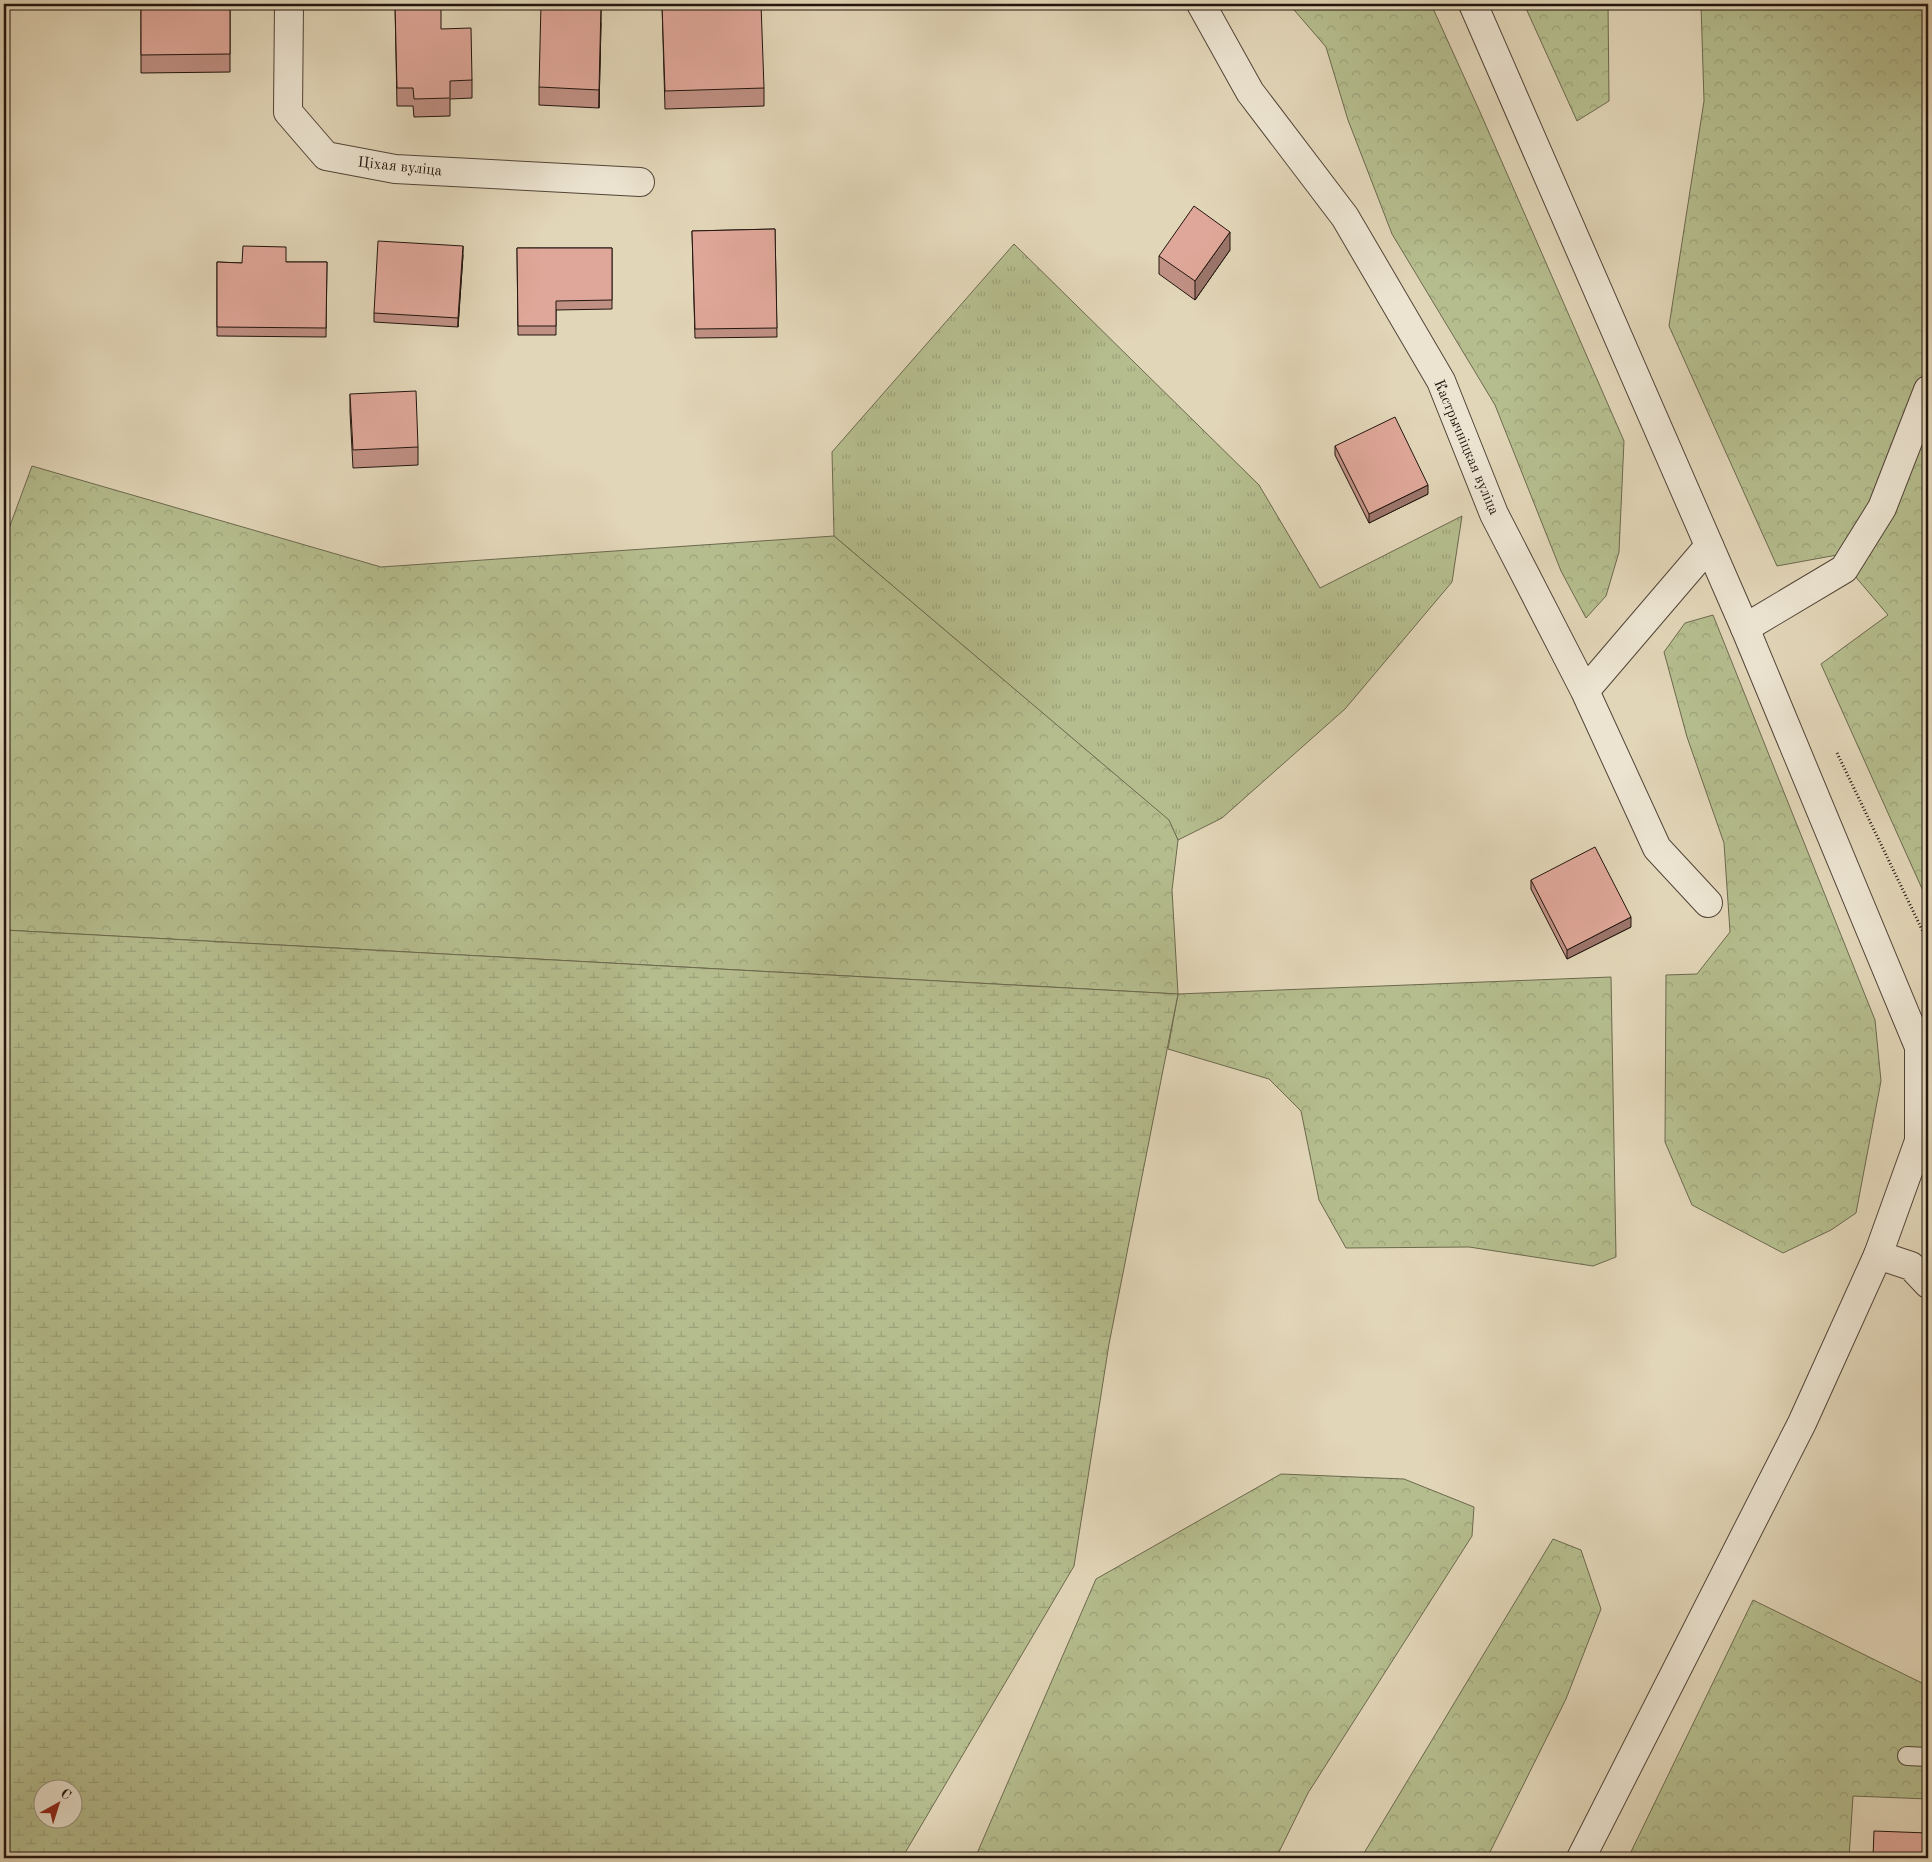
<svg xmlns="http://www.w3.org/2000/svg" width="1932" height="1862" font-family="'Old Standard TT',serif">
<style>
.grass{fill:url(#grass-tufts);stroke:#6c694e}
.forest{fill:url(#forest-crowns);stroke:#6c694e}
.wetland{fill:url(#wetland-marsh);stroke:#6c694e;fill-rule:evenodd}
.lines{fill:none;stroke-linecap:round;stroke-linejoin:round}
.service-casing{stroke:#524538;stroke-width:20}
.minor-casing{stroke:#524538;stroke-width:30}
.tertiary-casing{stroke:#524538;stroke-width:30}
.path{stroke:#22150e;stroke-width:3;stroke-dasharray:1 2.5;stroke-linecap:butt}
.service{stroke:#ece4d1;stroke-width:18}
.minor{stroke:#ece4d1;stroke-width:28}
.tertiary{stroke:#ece4d1;stroke-width:28}
.wall{fill:#c09084;stroke:#22150e}
.shaded-wall{fill:#9c756b;stroke:#22150e}
.building{fill:#dfa799;stroke:#22150e}
.labels{text-anchor:middle;stroke-width:4;stroke-linejoin:round;paint-order:stroke}
.street-label{font-size:15px;fill:#22150e;stroke:#ece4d1}
</style>
<defs>
<pattern id="grass-tufts" width="24" height="20" patternUnits="userSpaceOnUse" patternTransform="scale(1.25)"><rect width="24" height="20" fill="#b5bd8e"/><path d="M3 7l-1-3M5 7V3M7 7l1-3M15 17l-1-3M17 17v-4M19 17l1-3" fill="none" stroke="#9ba279"/></pattern>
<pattern id="forest-crowns" width="20" height="18" patternUnits="userSpaceOnUse" patternTransform="scale(1.25)"><rect width="20" height="18" fill="#b5bd8e"/><path d="M2 6a3 3 0 1 1 6 0M12 15a3 3 0 1 1 6 0" fill="none" stroke="#9ba279"/></pattern>
<pattern id="wetland-marsh" width="20" height="14" patternUnits="userSpaceOnUse" patternTransform="scale(1.25)"><rect width="20" height="14" fill="#b5bd8e"/><path d="M1 5h8M5 5V1M11 12h8M15 12V8" fill="none" stroke="#9ba279"/></pattern>
</defs>
<rect width="100%" height="100%" fill="#e2d6b8"/>
<filter id="stains"><feTurbulence type="fractalNoise" baseFrequency=".004" numOctaves="4"/><feColorMatrix values="0 0 0 0 .2 0 0 0 0 .09 0 0 0 0 .02 0 0 0 .5 -.17"/></filter>
<radialGradient id="worn" r=".72"><stop offset=".6" stop-color="#630" stop-opacity="0"/><stop offset="1" stop-color="#630" stop-opacity=".3"/></radialGradient>
<path class="grass" d="M1014,244L1259,485L1320,588L1462,516L1452,582L1345,709L1222,818L1178,840L1168,820L834,536L832,452Z"/>
<path class="forest" d="M1289,4H1431L1480,112L1624,441L1619,552L1606,596L1586,618L1561,571L1495,405L1392,234L1348,120L1326,47Z
M1524,4H1608L1609,101L1577,121Z
M1701,4H1928V902L1821,664L1888,615L1837,555L1777,566L1669,326L1704,101Z
M32,466L381,567L834,536L1169,820L1178,840L1172,890L1178,994L1611,977L1616,1257L1593,1266L1469,1247L1346,1248L1319,1200L1301,1111L1269,1079L1168,1049L1178,994L4,930V542Z
M1713,615L1875,1020L1881,1081L1856,1213L1831,1230L1783,1253L1692,1205L1665,1142L1666,975L1697,974L1730,932L1724,843L1687,737L1664,652L1685,623Z
M1281,1474L1404,1479L1474,1507L1472,1536L1308,1793L1276,1858H975L1096,1579Z
M1553,1539L1581,1550L1601,1609L1566,1699L1487,1858H1361Z
M1753,1600L1928,1686V1799L1853,1796L1849,1858H1628Z"/>
<path class="wetland" d="M4,930L1178,994L1109,1344L1074,1566L902,1858H4ZM42,1790H72V1820H42Z"/>
<g class="lines">
<defs>
<path id="service" d="M1907,1756L1928,1757"/>
<path id="minor" d="M289,4L288,112L326,156L395,169L640,182
M1201,4L1250,92L1345,217L1441,381L1494,514L1585,691L1657,848L1708,903
M1745,628L1844,569L1882,508L1928,390
M1585,691L1709,546
M1878,1255L1911,1266L1928,1284"/>
<path id="tertiary" d="M1473,4L1745,628L1919,1047V1141L1878,1255L1802,1423L1581,1858"/>
</defs>
<use href="#service" class="service-casing"/>
<use href="#minor" class="minor-casing"/>
<use href="#tertiary" class="tertiary-casing"/>
<path class="path" d="M1837,753L1928,942"/>
<use href="#service" class="service"/>
<use href="#minor" class="minor"/>
<use href="#tertiary" class="tertiary"/>
</g>
<path class="wall" d="M141,4H230V72L141,73Z
M395,4L441,29L472,80V98L450,99V116L414,117L413,106H397Z
M662,4L764,88V106L665,109Z
M601,23L599,108L539,105V87Z
M775,229L777,337L695,338L692,231Z
M517,248H612V309L556,310V335H518Z
M1230,250L1195,300L1159,274V256Z
M463,255L458,327L374,322V313Z
M217,262L242,263L286,262H327L326,337L217,336Z
M350,394L418,447V465L353,468L350,412Z
M1335,446L1428,494L1369,523L1335,455Z
M1531,880L1631,927L1567,959L1531,889Z"/>
<path class="shaded-wall" d="M601,5V23L599,108V90Z
M1230,232V250L1195,300V281Z
M463,246V255L458,327V318Z
M1428,485V494L1369,523V514Z
M1631,917V927L1567,959V950Z"/>
<path class="building" d="M141,4H230V54L141,55Z
M395,4H441V29L471,28L472,80L450,81V98L414,99L413,88H397Z
M541,4L601,5L599,90L539,87Z
M662,4H761L764,88L665,91Z
M1194,206L1230,232L1195,281L1159,256Z
M775,229L777,328L695,329L692,231Z
M378,241L463,246L458,318L374,313Z
M243,246L286,247V262H327L326,328L217,327V262L242,263Z
M517,248H612V300L556,301V326H518Z
M416,391L418,447L353,450L350,394Z
M1395,417L1428,485L1369,514L1335,446Z
M1595,847L1631,917L1567,950L1531,880Z
M1874,1831L1928,1833V1858H1873Z"/>
<g class="labels">
<g class="street-label">
<text transform="translate(400 166) rotate(6)" y="5">Ціхая вуліца</text>
<text transform="translate(1467 447) rotate(67)" y="5">Кастрычніцкая вуліца</text>
</g>
</g>
<rect width="1932" height="1862" fill="none" stroke="#e2d6b8" stroke-width="20"/>
<rect x="5" y="5" width="1922" height="1852" fill="none" stroke="#22150e" stroke-width="2.5"/>
<rect x="10" y="10" width="1912" height="1842" fill="none" stroke="#22150e"/>
<g transform="translate(58 1804) rotate(39)"><circle r="24" fill="#ece4d1" stroke="#9b9183"/>
<path d="M0-4L9 19L0 12L-9 19Z" fill="#8f2418"/>
<text y="-8" font-size="14" font-weight="bold" text-anchor="middle" fill="#22150e">С</text>
</g>
<rect width="100%" height="100%" filter="url(#stains)"/>
<rect width="100%" height="100%" fill="url(#worn)"/>
</svg>
